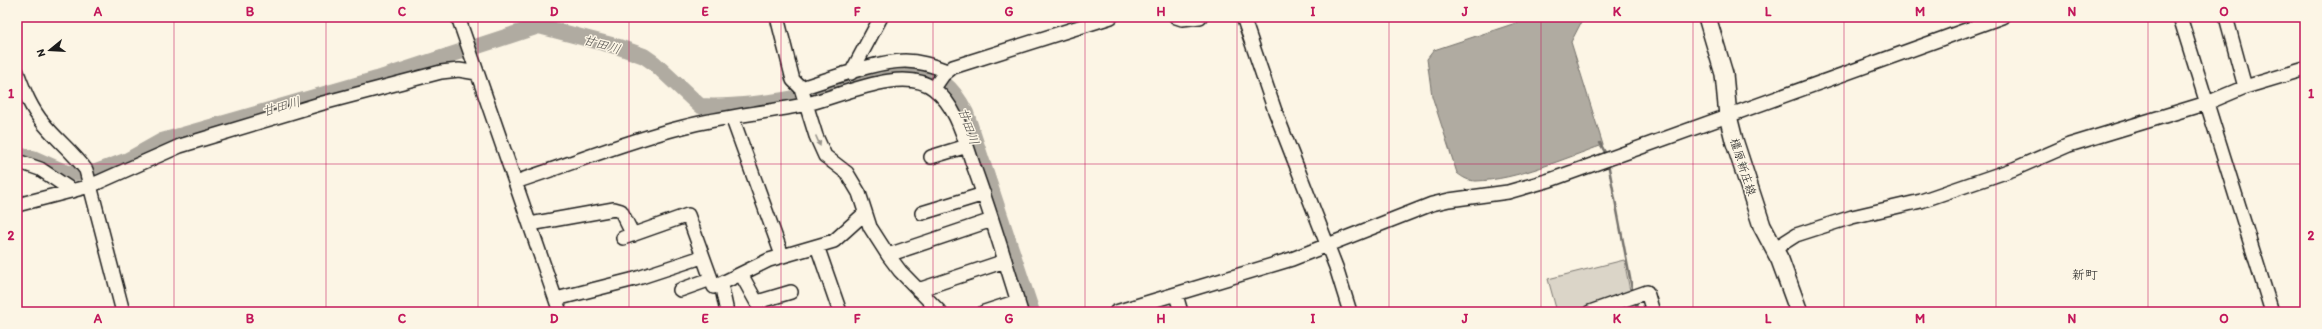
<svg xmlns="http://www.w3.org/2000/svg" width="2322" height="329" font-family="Itim,'Klee One',sans-serif">
<style>
.green{fill:#dbd5c8;stroke:#7c7872}
.water{fill:#b0aba1;stroke:#75726c}
.lines{fill:none;stroke-linecap:round;stroke-linejoin:round}
.stream{stroke:#75726c;stroke-width:2.5}
.river{stroke:#b0aba1;stroke-width:16}
.minor-casing{stroke:#1c1c1c;stroke-width:16}
.major-casing{stroke:#1c1c1c;stroke-width:20}
.minor{stroke:#fcf5e5;stroke-width:13}
.major{stroke:#fcf5e5;stroke-width:17}
.oneway{fill:#97938b}
.grid{fill:none;stroke:#c2185b;stroke-width:1;stroke-opacity:0.55}
.labels{text-anchor:middle;stroke-width:3;stroke-linejoin:round;paint-order:stroke}
.street-label{font-size:12px;fill:#1c1c1c;stroke:#fcf5e5}
.water-label{font-size:13px;font-style:italic;fill:#575551;stroke:#fcf5e5}
.neighbourhood-label{font-size:13px;fill:#1c1c1c;stroke:#fcf5e5}
.neatline{fill:none;stroke:#c2185b;stroke-width:1.5}
.grid-label{font-size:13px;text-anchor:middle;font-weight:bold;fill:#c2185b}
</style>
<rect width="100%" height="100%" fill="#fcf5e5"/>
<filter id="ink" filterUnits="userSpaceOnUse"><feTurbulence type="fractalNoise" baseFrequency=".025" numOctaves="2"/><feDisplacementMap in="SourceGraphic" scale="8" xChannelSelector="R" yChannelSelector="G"/><feConvolveMatrix kernelMatrix="1 2 1 2 8 2 1 2 1" color-interpolation-filters="sRGB"/></filter>
<g filter="url(#ink)">
<path class="green" d="M1624,260L1631,296L1583,312H1557L1548,279Z"/>
<path class="water" d="M1534,17H1584L1571,42L1603,145C1565,158 1517,180 1476,181C1469,181 1463,178 1457,173L1432,96L1427,59L1434,50Z"/>
<g class="lines">
<path class="stream" d="M1600,143L1607,156
M1608,163L1633,294
M1635,300L1638,312"/>
<path class="river" d="M17,155L33,158L67,173L96,172L128,160L162,141L377,79L539,26L619,47L644,56L654,63L700,106C731,108 778,102 809,95C869,83 928,37 966,113L1032,312"/>
<defs>
<path id="minor" d="M458,17L560,312
M777,17L793,80L801,88L816,136L825,156L847,173L859,193L870,227L888,255L900,271L940,312
M1176,17L1182,19L1200,17
M1243,17L1275,111L1336,267L1350,312
M2180,17L2272,312
M17,72C24,91 31,109 44,124C57,140 74,153 86,170L123,312
M851,73L881,17
M2245,87L2305,69
M801,88C831,79 875,61 905,61C920,61 933,66 947,71
M934,88L943,75L953,67L1111,17
M732,117L782,255
M931,157L967,146
M17,161L40,169L73,191
M515,182C571,164 626,141 683,127C724,116 766,113 807,104C841,96 904,65 934,89C958,107 965,143 975,170C992,217 1006,264 1021,312
M17,205L90,186L180,146L323,103L441,72L459,70L477,73
M922,213L984,194
M530,224L614,209L621,211L633,235
M623,238L688,215L714,287L769,260L834,241L865,213
M817,246L840,312
M1774,249L1796,235L1852,217L1921,201L2014,169L2069,145L2207,103L2245,87L2226,17
M888,255L992,220
M741,274L762,312
M721,284L727,312
M680,290L711,279
M918,290L1005,261
M1176,295L1181,312
M556,299L635,279L702,257
M757,302L791,292
M984,312L1018,301
M1116,312L1292,259L1432,204L1449,200L1508,192L1550,180L2002,17
M1590,312L1647,292L1653,312"/>
<path id="major" d="M1707,17L1724,74L1728,116L1734,140L1762,226L1780,260L1799,312"/>
</defs>
<use href="#minor" class="minor-casing"/>
<use href="#major" class="major-casing"/>
<use href="#minor" class="minor"/>
<use href="#major" class="major"/>
</g>
<defs><path id="oneway-solid" d="M-6-.8H1V-3.2L6.5 0L1 3.2V.8H-6Z"/></defs>
<use class="oneway" href="#oneway-solid" transform="translate(818 141) rotate(67)"/>
</g>
<path class="grid" d="M174,17V312M326,17V312M478,17V312M629,17V312M781,17V312M933,17V312M1085,17V312M1237,17V312M1389,17V312M1541,17V312M1693,17V312M1844,17V312M1996,17V312M2148,17V312M17,164H2305"/>
<g class="labels">
<g class="street-label">
<text transform="translate(1743 167) rotate(72)" y="4">橿原新庄線</text>
</g>
<g class="water-label">
<text transform="translate(602 44) rotate(16)" y="5">甘田川</text>
<text transform="translate(281 106) rotate(-16)" y="5">甘田川</text>
<text transform="translate(969 126) rotate(70)" y="5">甘田川</text>
</g>
<g class="neighbourhood-label">
<text x="2085" y="279">新町</text>
</g>
</g>
<rect width="2322" height="329" fill="none" stroke="#fcf5e5" stroke-width="44"/>
<g transform="translate(50 50) rotate(252)" stroke="#fcf5e5" stroke-width="3" paint-order="stroke">
<path d="M0-3L7 15L0 10L-7 15Z" fill="#1c1c1c"/>
<text y="-6" font-size="11" font-weight="bold" text-anchor="middle" fill="#1c1c1c">N</text>
</g>
<rect x="22" y="22" width="2278" height="285" class="neatline"/>
<g class="grid-label">
<text x="98" y="16">A</text>
<text x="250" y="16">B</text>
<text x="402" y="16">C</text>
<text x="554" y="16">D</text>
<text x="705" y="16">E</text>
<text x="857" y="16">F</text>
<text x="1009" y="16">G</text>
<text x="1161" y="16">H</text>
<text x="1313" y="16">I</text>
<text x="1465" y="16">J</text>
<text x="1617" y="16">K</text>
<text x="1768" y="16">L</text>
<text x="1920" y="16">M</text>
<text x="2072" y="16">N</text>
<text x="2224" y="16">O</text>
<text x="11" y="98">1</text>
<text x="2311" y="98">1</text>
<text x="11" y="240">2</text>
<text x="2311" y="240">2</text>
<text x="98" y="323">A</text>
<text x="250" y="323">B</text>
<text x="402" y="323">C</text>
<text x="554" y="323">D</text>
<text x="705" y="323">E</text>
<text x="857" y="323">F</text>
<text x="1009" y="323">G</text>
<text x="1161" y="323">H</text>
<text x="1313" y="323">I</text>
<text x="1465" y="323">J</text>
<text x="1617" y="323">K</text>
<text x="1768" y="323">L</text>
<text x="1920" y="323">M</text>
<text x="2072" y="323">N</text>
<text x="2224" y="323">O</text>
</g>
</svg>
